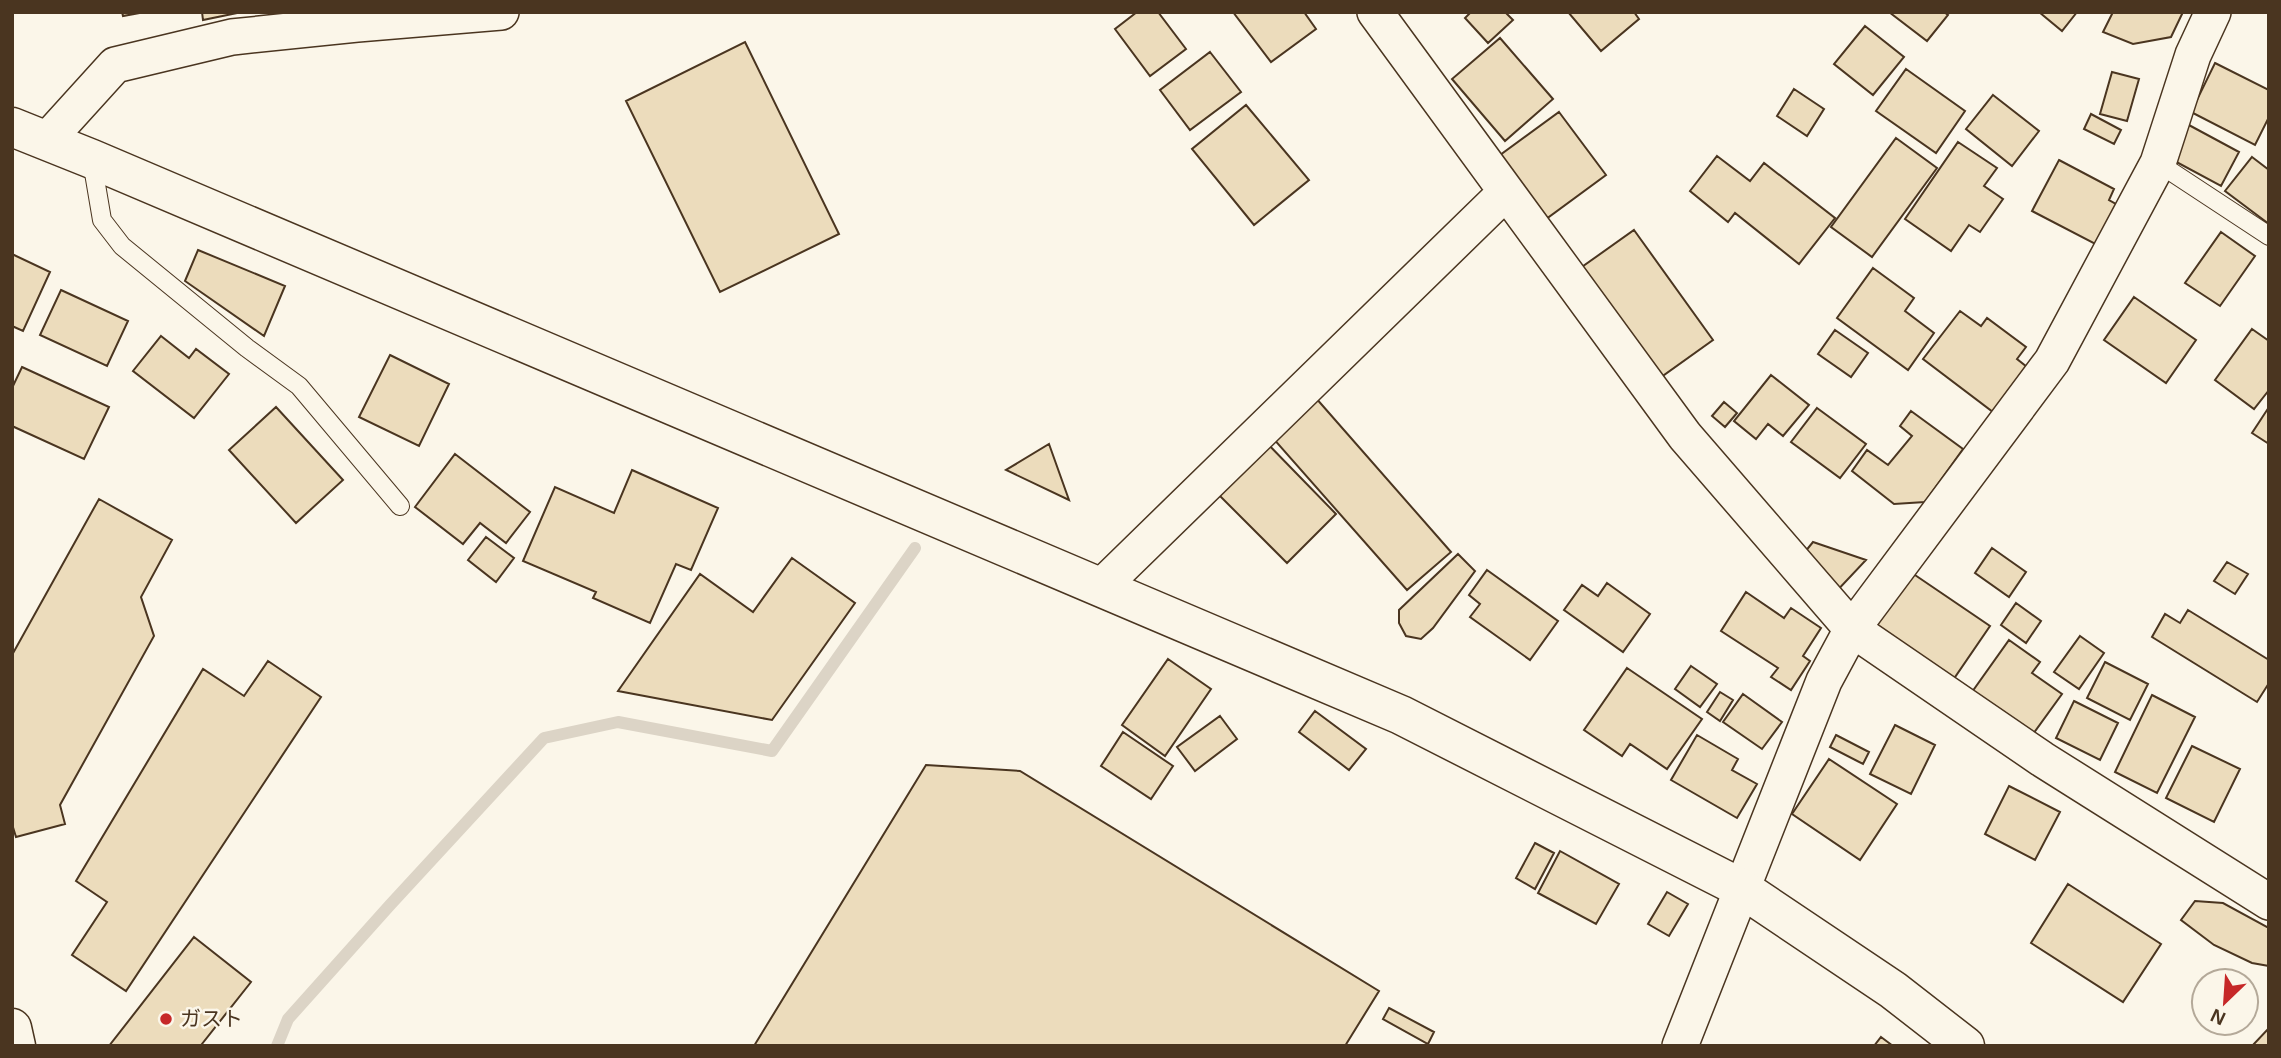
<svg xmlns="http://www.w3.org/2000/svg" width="2281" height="1058" font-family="Helvetica,'Noto Sans JP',sans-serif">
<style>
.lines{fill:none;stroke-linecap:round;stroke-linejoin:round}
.stream{stroke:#dcd4c6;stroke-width:12}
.building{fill:#ecdcbc;stroke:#4a3520;stroke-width:2}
.lane-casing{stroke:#4a3520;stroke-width:20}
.street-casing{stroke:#4a3520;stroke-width:38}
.secondary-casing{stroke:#4a3520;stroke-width:41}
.highway-casing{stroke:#4a3520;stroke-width:41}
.lane{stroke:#fbf6e9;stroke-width:18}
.street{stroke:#fbf6e9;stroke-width:35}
.secondary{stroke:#fbf6e9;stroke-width:38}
.highway{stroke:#fbf6e9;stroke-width:38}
.poi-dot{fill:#c62828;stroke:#fbf6e9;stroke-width:2.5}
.labels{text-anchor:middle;stroke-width:5;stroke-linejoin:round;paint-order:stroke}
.poi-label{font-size:21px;fill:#4a3520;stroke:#fbf6e9;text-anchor:start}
</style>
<rect width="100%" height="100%" fill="#fbf6e9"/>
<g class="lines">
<path class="stream" d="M277,1046L288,1019L390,905L544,738L618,722L772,751L915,548"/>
</g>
<path class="building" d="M122,12H145L123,16Z
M202,12H242L203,20Z
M1137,12H1158L1186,49L1150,76L1115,29Z
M1233,12H1304L1316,29L1271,62Z
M1471,12H1505L1513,20L1488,43L1465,18Z
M1568,12H1634L1639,19L1601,51Z
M1889,12H1944L1948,15L1927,41Z
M2039,12H2077L2062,31Z
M2113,12H2183L2171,37L2133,44L2103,32Z
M1865,26L1904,57L1873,95L1834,64Z
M1500,38L1553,99L1505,141L1452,79Z
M745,42L839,234L720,292L626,101Z
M1210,52L1241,92L1190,130L1160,90Z
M2215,63L2269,90V117L2255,145L2191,112Z
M1906,69L1965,111L1936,153L1876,111Z
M2112,72L2139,79L2127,121L2100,114Z
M1794,89L1824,109L1807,136L1777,116Z
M1993,95L2039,131L2012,166L1966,129Z
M1246,105L1309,180L1254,225L1192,149Z
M1559,112L1606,175L1542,222L1496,158Z
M2091,114L2121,130L2114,144L2084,129Z
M2187,124L2239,152L2221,186L2169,158Z
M1896,138L1937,168L1872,257L1831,227Z
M1958,142L1997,168L1984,186L2003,199L1980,232L1969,225L1951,251L1905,219Z
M1717,156L1750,181L1764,163L1835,218L1799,264L1735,213L1728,222L1690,191Z
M2252,157L2269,170V224L2225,191Z
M2059,160L2114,189L2109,200L2123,208L2103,248L2032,211Z
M1634,230L1713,340L1657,380L1579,269Z
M2221,232L2255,256L2220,306L2185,283Z
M198,250L285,286L264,336L185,281Z
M12,254L50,272L23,331L12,326Z
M1873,268L1914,298L1905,311L1934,333L1908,370L1837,318Z
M61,290L128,321L107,366L40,335Z
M2134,297L2196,340L2166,383L2104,340Z
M1960,311L1981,326L1987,318L2026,347L2017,359L2027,367L1993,412L1923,359Z
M2252,329L2269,341V390L2254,409L2215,380Z
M1835,330L1868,353L1851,377L1818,354Z
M161,336L189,358L196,349L229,374L194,418L133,371Z
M390,355L449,384L419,446L359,417Z
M22,367L109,407L84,459L12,426V388Z
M1771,375L1809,405L1783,436L1768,424L1756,439L1734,421Z
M1308,389L1451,552L1407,590L1264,428Z
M1724,402L1737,413L1725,427L1712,416Z
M276,407L343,480L296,523L229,450Z
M2269,407V444L2252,433Z
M1817,408L1866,444L1840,478L1791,442Z
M1911,411L1963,449L1925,502L1894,504L1852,471L1867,450L1888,465L1912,436L1900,426Z
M1260,436L1336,514L1287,563L1210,486Z
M1049,444L1069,500L1006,470Z
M455,454L530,512L506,543L480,523L463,544L415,507Z
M632,470L718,508L691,570L676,564L650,623L593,598L596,592L523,561L555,487L614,513Z
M99,499L172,540L141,597L154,636L60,805L65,824L16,837L12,824V655Z
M486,537L514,558L496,582L468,560Z
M1813,542L1866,560L1833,595L1800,558Z
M1992,548L2026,572L2009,597L1975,573Z
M1458,554L1475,571L1433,628L1421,639L1406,636L1399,623V610Z
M792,558L855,603L772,720L618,691L700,574L753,612Z
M2227,562L2248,574L2235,594L2214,581Z
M1487,570L1558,621L1530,660L1470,617L1480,604L1469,595Z
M1912,573L1990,626L1953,680L1875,628Z
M1607,583L1650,614L1623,652L1564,610L1582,585L1598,596Z
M1746,592L1784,618L1791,608L1821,628L1803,656L1810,661L1791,690L1771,677L1778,668L1721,631Z
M2016,603L2041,621L2026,643L2001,625Z
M2188,610L2269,660V683L2257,702L2152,637L2165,614L2180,623Z
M2080,636L2104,653L2079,689L2054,672Z
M2009,640L2040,662L2032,673L2062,694L2033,734L1972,692Z
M1168,659L1211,689L1165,756L1122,725Z
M268,661L321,697L126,991L72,955L107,902L76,881L203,669L244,696Z
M2105,662L2148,684L2130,720L2087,698Z
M1691,666L1717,684L1700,707L1675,689Z
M1627,668L1702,719L1667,769L1630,744L1622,756L1584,730Z
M1720,692L1733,700L1720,721L1707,712Z
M1743,694L1782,722L1762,749L1723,722Z
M2152,695L2195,717L2157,793L2115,772Z
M2074,701L2118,723L2100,760L2056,738Z
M1315,711L1366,749L1349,770L1299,732Z
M1220,716L1237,739L1195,771L1177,747Z
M1895,725L1935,745L1911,794L1870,774Z
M1123,732L1173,766L1151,799L1101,766Z
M1697,735L1738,759L1732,770L1757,784L1737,818L1671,780Z
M1836,735L1869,752L1863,764L1830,747Z
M2192,746L2240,769L2214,822L2166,798Z
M1829,759L1897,804L1860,860L1792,814Z
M926,765L1020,771L1379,991L1345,1046H754Z
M2009,786L2060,812L2035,860L1985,834Z
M1535,843L1554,853L1535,889L1516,878Z
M1560,851L1619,884L1596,924L1538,893Z
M2068,884L2161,944L2123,1002L2031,943Z
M1667,892L1688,904L1669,936L1648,924Z
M2195,901L2223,903L2269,928V966L2252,963L2214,945L2181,920Z
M194,937L251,982L202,1044L205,1046H109Z
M1389,1008L1434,1032L1428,1044L1383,1019Z
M2269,1028V1046H2252Z
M1881,1037L1893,1046H1874Z"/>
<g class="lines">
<defs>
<path id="lane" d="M92,161L102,220L122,246L247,348L299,386L400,506
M2158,163L2269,236"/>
<path id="street" d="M1375,12L1685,436L1852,629L2042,759L2269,902
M47,140L115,65L232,37L357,24L501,12
M1100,588L1506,192
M1680,1046L1824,681L1852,629L2052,361L2158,163L2193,55L2213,12"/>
<path id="secondary" d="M12,127L92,159L1401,715L1741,888L1893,990L1965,1046"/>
<path id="highway" d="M12,1028L16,1046"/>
</defs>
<use href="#lane" class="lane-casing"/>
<use href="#street" class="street-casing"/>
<use href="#secondary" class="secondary-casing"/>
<use href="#highway" class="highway-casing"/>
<use href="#lane" class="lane"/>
<use href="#street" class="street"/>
<use href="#secondary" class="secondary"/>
<use href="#highway" class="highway"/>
</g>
<circle class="poi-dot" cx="166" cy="1019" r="7"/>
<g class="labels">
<g class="poi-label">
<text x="180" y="1026">ガスト</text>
</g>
</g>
<rect width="2281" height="1058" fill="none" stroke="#4a3520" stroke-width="28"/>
<g transform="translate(2225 1002) rotate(205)"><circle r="33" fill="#fbf6e9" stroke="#b4a999" stroke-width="2"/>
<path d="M0-5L12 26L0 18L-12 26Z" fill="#c62828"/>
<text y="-10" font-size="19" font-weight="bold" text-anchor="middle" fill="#4a3520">N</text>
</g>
</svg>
